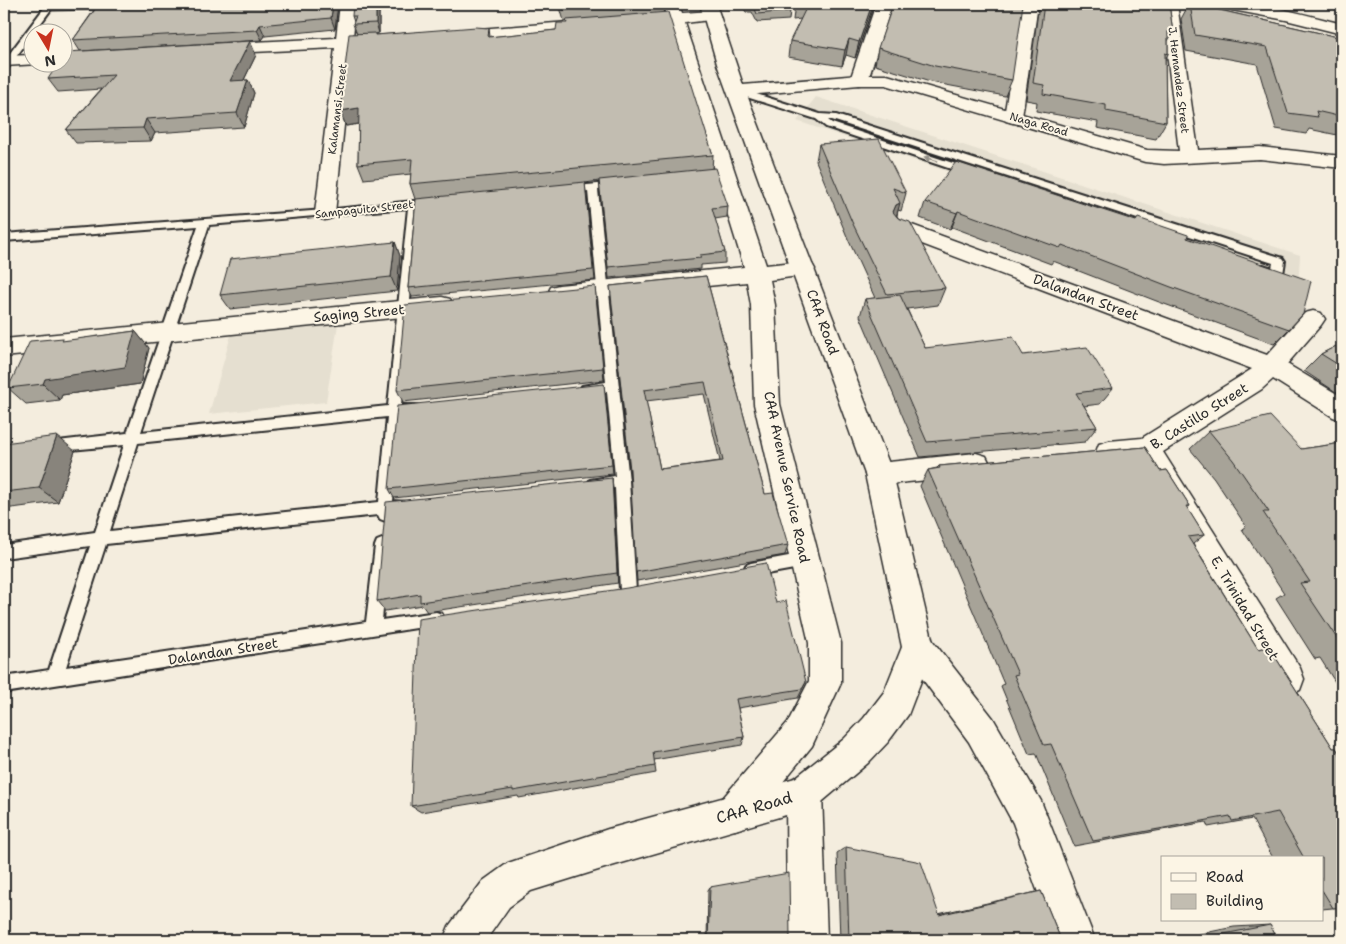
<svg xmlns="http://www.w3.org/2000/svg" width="1346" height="944" font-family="'Shantell Sans',sans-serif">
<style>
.built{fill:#e5dfd0}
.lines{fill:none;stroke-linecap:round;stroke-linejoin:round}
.lane-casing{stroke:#2b2b2b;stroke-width:4}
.street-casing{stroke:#2b2b2b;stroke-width:3}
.secondary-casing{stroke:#2b2b2b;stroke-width:3}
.lane{fill:#fcf5e5;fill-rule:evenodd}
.street{fill:#fcf5e5;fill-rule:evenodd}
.secondary{fill:#fcf5e5;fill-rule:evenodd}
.wall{fill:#a7a398;stroke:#2b2b2b;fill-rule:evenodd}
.shaded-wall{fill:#88847c;stroke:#2b2b2b}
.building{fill:#c2bdb1;stroke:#2b2b2b;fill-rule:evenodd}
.oneway{fill:#949088}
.labels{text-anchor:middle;stroke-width:4;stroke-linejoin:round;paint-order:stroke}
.far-street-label{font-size:11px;fill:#2b2b2b;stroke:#fcf5e5}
.street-label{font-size:14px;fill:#2b2b2b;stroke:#fcf5e5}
.near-street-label{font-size:16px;fill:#2b2b2b;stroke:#fcf5e5}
</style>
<rect width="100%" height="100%" fill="#f4edde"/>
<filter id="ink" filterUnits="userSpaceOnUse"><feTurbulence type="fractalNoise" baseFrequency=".02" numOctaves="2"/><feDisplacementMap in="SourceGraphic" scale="10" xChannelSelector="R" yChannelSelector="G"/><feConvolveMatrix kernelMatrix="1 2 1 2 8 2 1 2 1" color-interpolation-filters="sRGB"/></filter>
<g filter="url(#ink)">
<path class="built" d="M816,97L1300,255L1298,289L797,121Z
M338,324L326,402L209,414L231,335Z"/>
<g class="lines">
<defs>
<path id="lane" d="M47,4H55L7,69L4,70V61Z
M737,88L820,114L836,115L1283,258L1285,261L1283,274L1277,278L1259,272L1257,269L1263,265L1272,268L1273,263L832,120H828L832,123L974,170L975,172L974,174H966L826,127L816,119L734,93V89Z
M618,182L623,185L622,187L598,190L629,481L636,591L633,596L628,598L623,596L620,591L615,488L595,490L590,488L588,484L590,480L615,476L607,392L586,394L582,392L580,389L582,386L606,382L588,191L567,193L562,190L567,187Z
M434,199L438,200L439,202L438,204L418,207L401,405H418L419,409L418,413L401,415L393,501L407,502L409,506L407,510L392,513L390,519L385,521L380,519L378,515L106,544L66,667L366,622L375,546L377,541L382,539L387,541L389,546L382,620L436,612L442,614L444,619L442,624L4,693V677L49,670L90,546L4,558V545L95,532L124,445L49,452L44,451L42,447L44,443L49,442L127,433L198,226L4,241V234L325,210ZM408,208L388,406L141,432L209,225ZM387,417L379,502L110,531L138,443Z
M805,553L810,555L812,560L810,565L805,567L751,577L746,575L744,570L746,565L751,563Z"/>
<path id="street" d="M340,4H356L353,37L392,36L394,40L392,44L352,47L335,213L332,218L325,220L318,218L315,213L335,48L214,54L208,53L206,49L208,45L214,44L336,38Z
M663,4H679L682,13L712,11L718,13L720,16L718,19L685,23L766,265L804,261L812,264L815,269L812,274L770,280L775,305L780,404L841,643V683L812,746L748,825L735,830L722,825L717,812L722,799L788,722L809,681V643L754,404L751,305L747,282L559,301L551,299L548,293L551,287L559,285L744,267L669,24L652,23L650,20L652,17L666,15Z
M876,4H892L868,80L865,84L859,85L853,84L850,80Z
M1022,4H1038L1022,117L1020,121L1013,123L1006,121L1004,117Z
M1219,4C1261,1 1302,14 1342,24V34L1286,20L1227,9L1221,7Z
M593,20L599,22L601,25L599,28L454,41L448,39L446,36L448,33L454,31Z
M32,55V62L38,64L4,66V56Z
M901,221L1267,355L1305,313L1313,311L1321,313L1325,319L1321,325L1287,364L1342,397V420L1333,417L1273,379L1262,389L1163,452L1300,668L1304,679L1300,690L1288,695L1276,690L1140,461L1109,463L1099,460L1096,452L1099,444L1109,441L1142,438L1252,369L893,233L890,228L893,223Z
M442,297L450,299L454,305L450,311L442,313L4,357V339Z
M976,453L986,456L990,464L986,472L976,475L879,485L869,482L865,474L869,466L879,463Z
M918,632L929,636L993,718L1041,801L1095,940H1055L1013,823L969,742L907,658L902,647L907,636Z
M804,775L817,780L822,793L827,940H787L786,793L791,780Z"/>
<path id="secondary" d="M700,4H716L743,85L859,75H887L1147,150L1179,151L1161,4H1177L1198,150L1260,147L1342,156V168L1260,159L1164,164L1145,162L886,85H859L747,95L893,474L934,647L908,715L888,742L868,763L817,806L608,867L531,891L509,907L486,940H443L449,926L483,881L508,863L608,829L795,778L844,739L864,718L884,692L902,647L865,474L717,64Z"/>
</defs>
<use href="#lane" class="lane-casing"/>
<use href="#street" class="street-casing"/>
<use href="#secondary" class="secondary-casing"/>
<use href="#lane" class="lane"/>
<use href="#street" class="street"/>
<use href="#secondary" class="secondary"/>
</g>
<path class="wall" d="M47,4H338L335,29L265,36L262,40L80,51L73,40L94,10L52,11Z
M379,4V33L375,34V35L489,28L490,37L556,30L567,23L566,21H564L559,4H664V12L713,155L712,169L728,206L727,217L715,219L725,252V263L701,265V269L609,278L599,181L585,183L595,280L412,297L408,288L416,199H415L410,184L411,174L364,179L358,164L359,124L346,126L340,111L357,34L353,24L354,22L352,16Z
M741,4H788L790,11L789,20L757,22L752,12H746Z
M795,4H874L855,58L846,55L842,66L788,57L790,41L801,19L793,20Z
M1039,4H1169L1173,32L1168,41V54L1165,60L1166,122L1156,139L1097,128L1098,122L1036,111L1037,102L1026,100Z
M1189,4H1193L1342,38V136L1309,129L1306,134L1276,129L1257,64L1186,51L1181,19Z
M878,48L1012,80L1005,96L930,82L875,65Z
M256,55L244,80H248L254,93L244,127L155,133L151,141L76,143L66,130L101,89L58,92L48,79Z
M819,144L906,193L901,211L898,210L897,216L945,288L938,305L907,309L925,348L1023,355L1113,388L1100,404L1084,406L1097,427L1085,442L920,457L860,316L865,299L875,298L848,239L816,161Z
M925,202L1136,221L1187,238L1289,329L1274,344L1159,302L1053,261L1051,264L952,227L950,229L920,218Z
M395,242L400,256L397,291L230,309L220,295Z
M706,276L765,494L788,545L785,555L637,581L630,475L610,286ZM704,394L720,461L660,469L646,401Z
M595,286L604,380L403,402L397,390Z
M135,331L149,348L140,384L62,395L60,400L26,404L8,388L66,341Z
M1342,343V388L1336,392L1304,371L1321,354Z
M604,384L613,474L394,498L389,489Z
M1209,431L1301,449L1342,443V693L1320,658L1315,659L1276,598L1284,593L1242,529L1246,526L1214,478L1190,449Z
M4,443L75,451L58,502L4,509Z
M1145,447L1160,471L1167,470L1190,506L1187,508L1204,535L1193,544L1258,649L1269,647L1333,748H1336L1342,758V907L1322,909V858H1273L1252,819L1208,827L1206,822L1074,846L1036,753L1029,754L1001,686L1004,684L920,486L928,470L937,468L939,466Z
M612,478L613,490L618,583L427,612L422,605L385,611L377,601Z
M776,603L806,682L798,698L738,708L744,737L742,745L654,760L656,773L519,798L518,796L421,812L411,806Z
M846,847L938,914L1041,891L1061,940H840L837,853Z
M710,887L790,939L792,940H707L708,890Z
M1270,925L1278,940H1170L1234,927Z"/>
<path class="shaded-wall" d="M333,4H338L335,29L331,18Z
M376,4H379V33L376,23Z
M872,4H874L855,58L859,42Z
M260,25L265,36L262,40L257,30Z
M849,39L846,55L842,66L845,50Z
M250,41L256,55L237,94L230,81Z
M248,80L254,93L244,127L237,113Z
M359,108L365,123L346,126L340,111Z
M146,119L155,133L151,141L143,128Z
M900,203L895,221L893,212L896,205Z
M958,211L952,227L950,229L957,213Z
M395,242L400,256L397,291L391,277Z
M135,331L149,348L140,384L62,395L60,400L43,384L45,379Z
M57,436L75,451L58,502L39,488Z
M612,478L613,490L618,583L617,573Z"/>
<path class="building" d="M99,4H333L331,18L260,25L257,30L73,40Z
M353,4H376V23L353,24L356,16H352Z
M561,4H649L563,10Z
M753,4H788L790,11L757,14Z
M808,4H872L859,42L849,39L845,50L790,41Z
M893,4H1023L1012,80L935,66L878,48Z
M1044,4H1169L1173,32L1168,31V54L1165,53L1166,122L1106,111V105L1043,94L1044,85L1033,83Z
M1190,4H1193L1342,38V117L1316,111L1318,117L1288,113L1267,47L1195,35Z
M668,12L713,155L410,184L412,159L358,164L359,108L340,111L349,34L375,33V35L476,27L489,28L488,37L556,30L557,23H567L566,20Z
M250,41L230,81L248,80L237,113L146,119L143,128L66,130L114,75L48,79L59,62H62V57L66,52Z
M879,139L906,193L893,188L900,203L896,205L893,212L898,218L910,222L945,288L887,294L852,222L819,144Z
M956,162L1136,221L1138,218L1188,235L1187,238L1311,281L1303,314L1289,329L1171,287L1062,245L1060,248L958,211L957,213L925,202Z
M715,168L728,206L712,208L725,252L700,255L701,258L608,267L599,180Z
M585,182L593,270L408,288L416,199Z
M395,242L391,277L220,295L230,259Z
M706,276L765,494L773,493L788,545L636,572L630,470L610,286ZM705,382L723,461L660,469L644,390Z
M595,286L603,368L397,390L405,305Z
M900,295L925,348L1013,337L1023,355L1087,347L1113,388L1076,393L1097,427L927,442L865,299Z
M135,331L125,367L45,379L43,384L8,388L30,341L63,338L62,341Z
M1342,343V367L1321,354Z
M604,384L612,465L389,489L397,406Z
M1270,416L1301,449L1342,443V646L1300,583L1310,582L1263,512H1269L1233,460L1209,431Z
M57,436L39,488L4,492V443Z
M1145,447L1160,471L1167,470L1190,506H1186L1204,535L1188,537L1258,649L1269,647L1333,748H1336L1342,758V907L1333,908L1322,890V858H1304L1278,812L1232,821L1230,816L1093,841L1051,744L1044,745L1014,675L1018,674L928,470L940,468L939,466Z
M612,478L617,573L420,602V594L377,601L386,502Z
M766,563L776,603L786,601L806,682L802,689L736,699L744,737L653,752L655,766L513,791V789L411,806L418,619L627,588Z
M846,847L921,862L939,915L1041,891L1061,940H849Z
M789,873L790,939L792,940H708L710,887Z
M1270,925L1278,940H1193Z"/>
<defs><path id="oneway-solid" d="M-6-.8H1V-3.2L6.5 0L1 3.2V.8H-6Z" transform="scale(1.25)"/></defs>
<use class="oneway" href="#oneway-solid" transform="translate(931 159) rotate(-162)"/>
</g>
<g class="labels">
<g class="far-street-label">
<text transform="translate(1179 80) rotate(83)" y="4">J. Hernandez Street</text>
<text transform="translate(337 109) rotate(-83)" y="4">Kalamansi Street</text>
<text transform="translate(1039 124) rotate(16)" y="4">Naga Road</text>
<text transform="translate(364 209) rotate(-6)" y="4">Sampaguita Street</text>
</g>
<g class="street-label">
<text transform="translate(1086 297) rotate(20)" y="5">Dalandan Street</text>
<text transform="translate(359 313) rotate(-5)" y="5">Saging Street</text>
<text transform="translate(823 322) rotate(70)" y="5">CAA Road</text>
<text transform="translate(1199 416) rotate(-32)" y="5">B. Castillo Street</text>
<text transform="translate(787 477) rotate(78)" y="5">CAA Avenue Service Road</text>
<text transform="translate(1245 608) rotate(59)" y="5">E. Trinidad Street</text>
<text transform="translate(223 651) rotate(-9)" y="5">Dalandan Street</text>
</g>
<g class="near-street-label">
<text transform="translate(754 807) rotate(-16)" y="6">CAA Road</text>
</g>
</g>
<rect width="1346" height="944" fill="none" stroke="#fcf5e5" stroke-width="20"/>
<rect x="10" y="10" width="1326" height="924" fill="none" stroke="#2b2b2b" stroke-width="2" filter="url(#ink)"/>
<rect x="1161" y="856" width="162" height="65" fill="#fcf5e5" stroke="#a8a49b"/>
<rect x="1171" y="873" width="25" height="8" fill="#fcf5e5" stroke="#a8a49b"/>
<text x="1206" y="882" font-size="15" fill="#2b2b2b">Road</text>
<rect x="1171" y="894" width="25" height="15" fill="#c2bdb1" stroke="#a8a49b"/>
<text x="1206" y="906" font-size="15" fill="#2b2b2b">Building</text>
<g transform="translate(48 48) rotate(170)"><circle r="24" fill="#fcf5e5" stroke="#a8a49b"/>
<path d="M0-4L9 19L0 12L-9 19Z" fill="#c8321e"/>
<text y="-8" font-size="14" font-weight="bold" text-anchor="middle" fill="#2b2b2b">N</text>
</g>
</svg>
